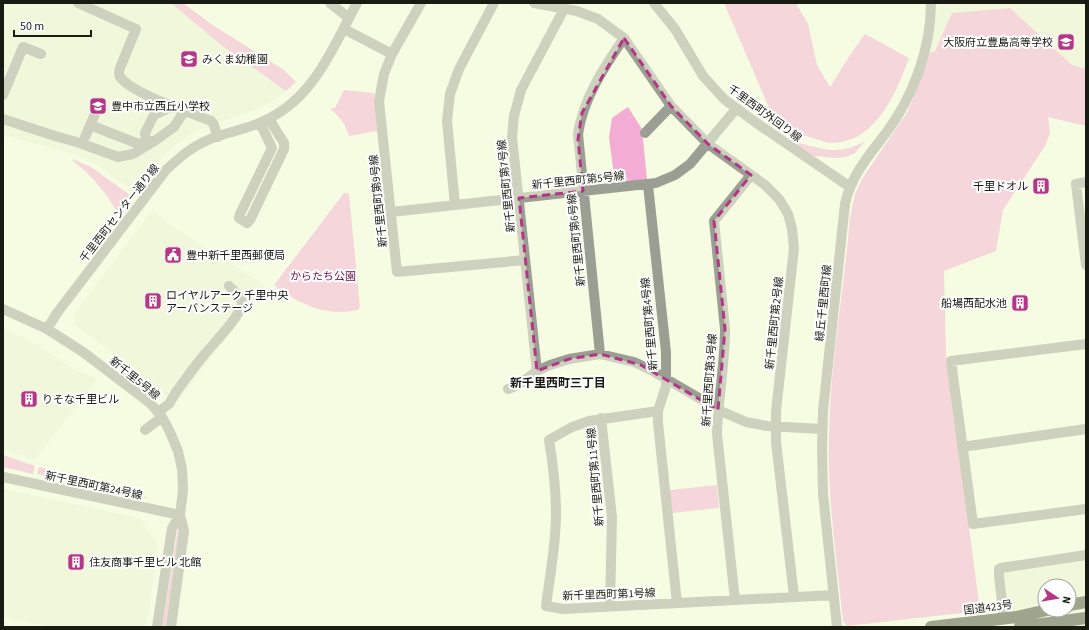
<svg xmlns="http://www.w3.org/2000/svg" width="1089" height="630" font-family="'Source Sans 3','Noto Sans JP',sans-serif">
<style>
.built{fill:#e9f2d0;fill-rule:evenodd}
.green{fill:#f3acd3}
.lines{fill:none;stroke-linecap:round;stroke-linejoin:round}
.minor{stroke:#9b9e93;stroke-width:10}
.highway{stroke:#373c27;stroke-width:12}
.marked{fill:none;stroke:#b43786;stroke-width:3;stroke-dasharray:8 5;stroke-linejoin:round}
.labels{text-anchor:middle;stroke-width:4;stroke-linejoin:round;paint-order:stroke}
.poi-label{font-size:11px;fill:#181b11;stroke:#fff;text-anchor:start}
.street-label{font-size:11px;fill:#181b11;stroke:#fff}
.park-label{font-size:11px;fill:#68134a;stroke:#fff}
.neighbourhood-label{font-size:12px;font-weight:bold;fill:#181b11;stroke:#fff}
</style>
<rect width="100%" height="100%" fill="#f5fce1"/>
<path class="built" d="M3,3H171L221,45L286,91L271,102L260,108L200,129L182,140L157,160L133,191L97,165L87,159L70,153L3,135Z
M937,3H1086V69L1072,66L1010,8L952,13L935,52L930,53L936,19Z
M152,210L175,228L266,286L174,406L168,397L152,382L75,325L74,314Z
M3,328L39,346L76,371L93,376L97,379L35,460L3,449Z
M3,489L140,518L158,546L147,624L143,627H51L3,617Z
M1086,555V627H1015L1004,619L1001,568ZM1045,586H1069V610H1045Z"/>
<path class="green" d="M171,3H183L211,24L284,70L296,82L286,91L221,45Z
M724,3H796L808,24L817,65L830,87L850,55L865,34L909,58C896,93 876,143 831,143C826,143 821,140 816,139C797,134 788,129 773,117Z
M1010,8L1072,65L1086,69V126L1048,117L1050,133L1045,146L1003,210L996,251L944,271L946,353L980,611L847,626L843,621C837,560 827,499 829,437C830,364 844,291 850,217L855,194L862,179L908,111L922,76L930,53L935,51L952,13Z
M344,90L374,93L377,131L349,136C345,123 340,117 330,109L335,108Z
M628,107L642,129L647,180L615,183L609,137L612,118Z
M865,141L855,153L846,157L835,158L814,156L797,145L799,143C825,150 840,155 865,141Z
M73,159L91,167L130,195L117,212C106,192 91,175 73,161Z
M344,193H347L349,194L360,307L358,310C326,317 298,304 274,285Z
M3,455L35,466L33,474L3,467Z
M39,467L143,496L147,497V498L37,474Z
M717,485L719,508L672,513L669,490Z
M178,528H180L166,627H162Z"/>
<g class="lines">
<path class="minor" d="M78,3L136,29L120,68C119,71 118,74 120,77C133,94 189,112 211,121L213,123L218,137
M330,3L349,18
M534,3L577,11L598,19L624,38L671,106L708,144L765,185L779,199L788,214L790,221L792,229L794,248L776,411V442L794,596
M654,3L675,29L703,76L724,99L755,122L850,187
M344,29L392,54L384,74L379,101L397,272L525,260
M392,54L421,3
M3,95L23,47L41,54
M177,107L169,108L154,115L145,133L146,140L150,142L156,140L174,127L183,113L188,111
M3,119L55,136L80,143L118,157L133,154L156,140
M260,123L272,148L240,214L239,218L247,223L250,220L284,149V143L269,119
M90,125L136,143L148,145
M645,133L671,106
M85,137L95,114
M1086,182L1076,184L1086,265
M648,185L666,352V386L658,411V423L677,603
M455,205L447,121L450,94L459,69L494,3
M391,212L656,183L675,175L690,164L736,109
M3,309L47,329L83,352L150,403L162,417L169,430L178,451L182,469L183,490L180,515L184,531L171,627
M47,329L57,313L166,170C179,158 191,147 208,140C227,132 249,129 268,119C315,96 333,47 357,3
M1086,344L951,361L973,524L1086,509
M600,354L578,134C583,99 604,67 624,38
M537,371L512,137L514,116L521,90L564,9
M508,389L518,385L537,371L550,365L569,359L600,354L634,362L649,369L723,412L746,422L767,426L822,429
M658,411L589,421L572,427L549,440C553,464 556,489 556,514C556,544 550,575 546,606L563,609L834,595
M158,412L169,404L176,392C185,380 194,367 204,355C212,345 242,315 242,303C241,295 233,291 229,286
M601,418L612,517L610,606
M145,430L162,417
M962,447L1086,429
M3,477L180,515
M735,600L717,434C718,399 725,364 725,329L714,221L751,175
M1004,619L999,576V569L1001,568L1086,555
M157,627L172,528L180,515
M837,627L823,494L822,448L823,411L845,204C851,176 869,155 886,133C913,97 931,49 931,3"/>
<path class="highway" d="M1069,605L1086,602
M931,627L1017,617L1047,610
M1020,627L1086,618"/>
</g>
<path d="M0 0H1089V630H0ZM624,38L671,106L708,144L751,175L714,221L725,329L718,410L641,365L600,354L569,359L537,371L519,198L583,191L578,139L582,113Z" fill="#f5fce1" fill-opacity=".55" fill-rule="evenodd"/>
<path class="marked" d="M624,38L671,106L708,144L751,175L714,221L725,329L718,410L641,365L600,354L569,359L537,371L519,198L583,191L578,139L582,113Z"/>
<defs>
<symbol id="school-square" viewBox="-11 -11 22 22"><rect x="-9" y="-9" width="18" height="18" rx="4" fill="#b43786" stroke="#fff"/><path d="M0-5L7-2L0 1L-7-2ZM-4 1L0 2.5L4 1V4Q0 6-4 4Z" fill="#fff"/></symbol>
<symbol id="building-square" viewBox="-11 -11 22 22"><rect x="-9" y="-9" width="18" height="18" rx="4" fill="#b43786" stroke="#fff"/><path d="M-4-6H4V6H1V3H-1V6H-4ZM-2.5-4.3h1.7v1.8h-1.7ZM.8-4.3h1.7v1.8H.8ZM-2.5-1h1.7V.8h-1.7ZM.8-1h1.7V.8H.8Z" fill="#fff"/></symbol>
<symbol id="civic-square" viewBox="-11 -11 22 22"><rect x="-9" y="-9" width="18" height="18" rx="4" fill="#b43786" stroke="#fff"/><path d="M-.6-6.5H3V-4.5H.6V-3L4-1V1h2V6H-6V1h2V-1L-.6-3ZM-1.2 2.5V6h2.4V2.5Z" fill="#fff"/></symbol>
</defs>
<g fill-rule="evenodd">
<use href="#school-square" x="1056" y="32" width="20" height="20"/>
<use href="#school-square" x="179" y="49" width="20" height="20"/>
<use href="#school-square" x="88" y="96" width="20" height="20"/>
<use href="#building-square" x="1031" y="176" width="20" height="20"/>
<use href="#civic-square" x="163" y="245" width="20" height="20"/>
<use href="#building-square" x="143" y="291" width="20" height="20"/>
<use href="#building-square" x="1010" y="293" width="20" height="20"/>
<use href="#building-square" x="19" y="389" width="20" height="20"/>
<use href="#building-square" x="66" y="552" width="20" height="20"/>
</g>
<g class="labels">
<g class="poi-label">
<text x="1053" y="46" text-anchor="end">大阪府立豊島高等学校</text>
<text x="202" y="63">みくま幼稚園</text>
<text x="111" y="110">豊中市立西丘小学校</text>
<text x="1028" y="190" text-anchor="end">千里ドオル</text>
<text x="186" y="259">豊中新千里西郵便局</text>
<text x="166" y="299">ロイヤルアーク 千里中央<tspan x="166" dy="13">アーバンステージ</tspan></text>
<text x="1007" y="307" text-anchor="end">船場西配水池</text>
<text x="42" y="403">りそな千里ビル</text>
<text x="89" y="566">住友商事千里ビル 北館</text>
</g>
<g class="street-label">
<text transform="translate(765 113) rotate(36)" y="4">千里西町外回り線</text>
<text transform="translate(578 180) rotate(-6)" y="4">新千里西町第5号線</text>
<text transform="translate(506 186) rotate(-96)" y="4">新千里西町第7号線</text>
<text transform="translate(378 201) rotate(-96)" y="4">新千里西町第9号線</text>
<text transform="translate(119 213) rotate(-52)" y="4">千里西町センター通り線</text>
<text transform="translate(576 240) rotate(-96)" y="4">新千里西町第6号線</text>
<text transform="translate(823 303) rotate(-84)" y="4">緑丘千里西町線</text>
<text transform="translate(774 323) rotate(-84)" y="4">新千里西町第2号線</text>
<text transform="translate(649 324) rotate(-95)" y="4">新千里西町第4号線</text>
<text transform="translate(135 378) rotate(39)" y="4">新千里5号線</text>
<text transform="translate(709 380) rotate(-86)" y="4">新千里西町第3号線</text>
<text transform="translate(595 477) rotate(-95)" y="4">新千里西町第11号線</text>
<text transform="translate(94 485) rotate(12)" y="4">新千里西町第24号線</text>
<text transform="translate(609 594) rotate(-2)" y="4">新千里西町第1号線</text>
<text transform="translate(988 607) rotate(-7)" y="4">国道423号</text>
</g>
<g class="park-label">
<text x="323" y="280">からたち公園</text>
</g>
<g class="neighbourhood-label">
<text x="558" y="387">新千里西町三丁目</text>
</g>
</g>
<rect width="1089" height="630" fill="none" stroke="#181b11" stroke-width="8"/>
<g transform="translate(1057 598) rotate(102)"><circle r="19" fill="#ffffff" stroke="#a3a4a0"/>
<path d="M0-3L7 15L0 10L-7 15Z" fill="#b43786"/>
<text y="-6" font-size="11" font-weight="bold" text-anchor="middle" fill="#181b11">N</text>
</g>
<path d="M14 30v6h77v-6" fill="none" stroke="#181b11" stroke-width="2"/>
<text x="20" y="30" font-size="12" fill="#181b11" stroke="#ffffff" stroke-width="3" paint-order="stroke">50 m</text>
</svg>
